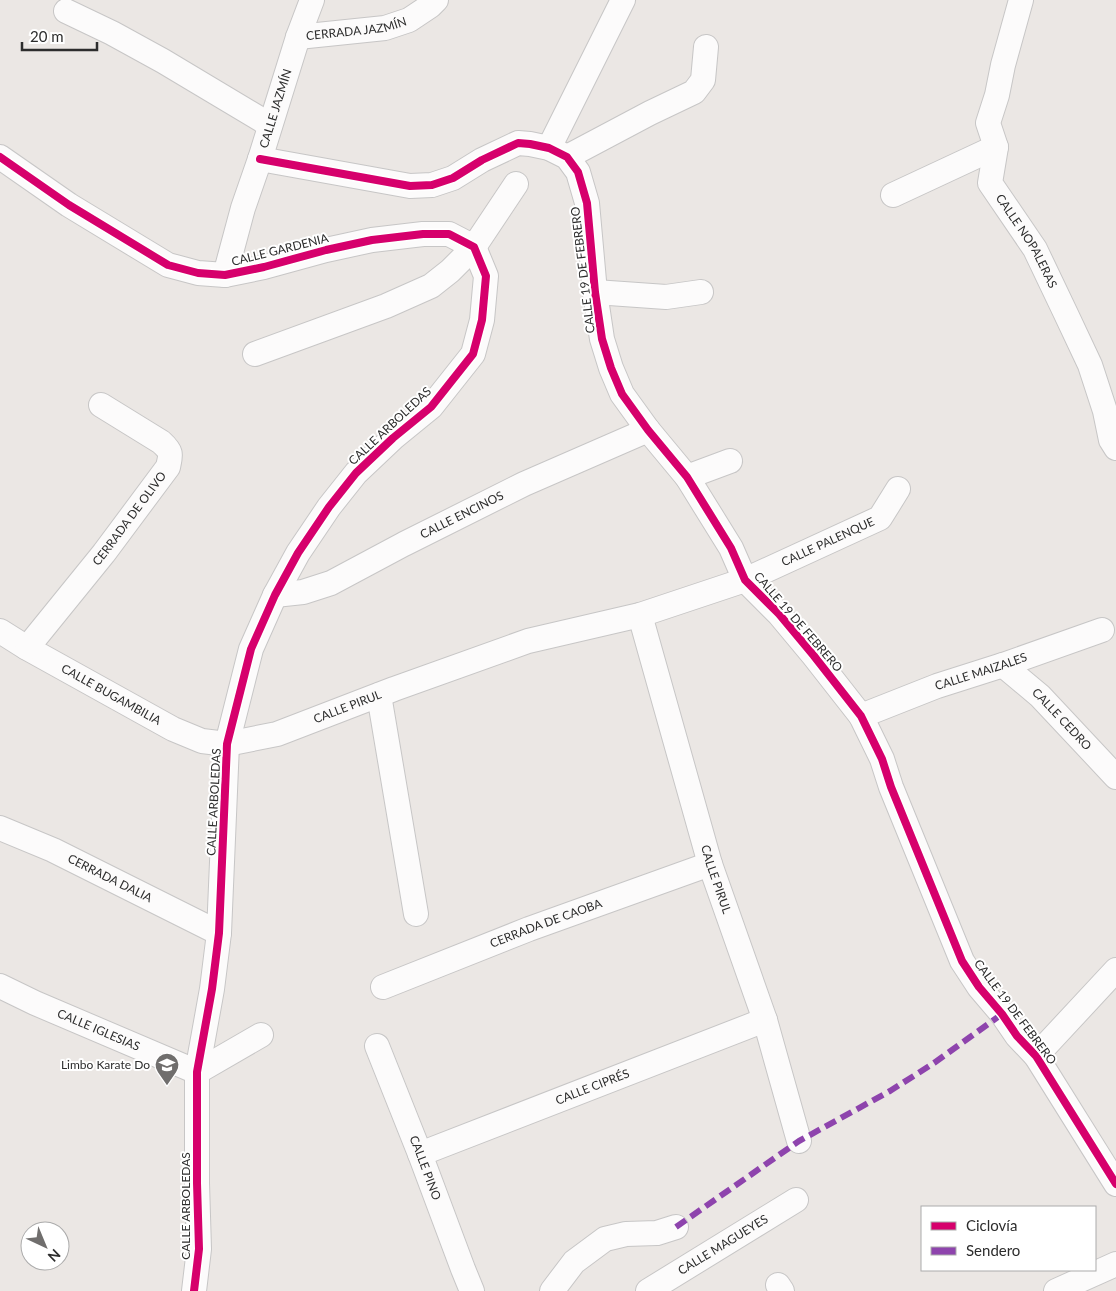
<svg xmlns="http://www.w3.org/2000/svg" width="1116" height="1291" font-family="Lato,sans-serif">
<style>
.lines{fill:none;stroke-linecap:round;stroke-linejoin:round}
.minor-casing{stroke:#c7c6c6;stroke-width:26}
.minor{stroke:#fcfbfb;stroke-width:24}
.quiet{stroke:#8e44ad;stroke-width:6;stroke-dasharray:12 6;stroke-linecap:butt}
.cycleway-casing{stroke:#fff;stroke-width:11}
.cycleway{stroke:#d6006c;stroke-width:8}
.labels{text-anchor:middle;stroke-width:4;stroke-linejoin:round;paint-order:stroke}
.street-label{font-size:12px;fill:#2d2d2d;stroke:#fff}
.poi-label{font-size:12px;fill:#2d2d2d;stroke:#fff;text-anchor:end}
</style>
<rect width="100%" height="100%" fill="#ebe7e4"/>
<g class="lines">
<defs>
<g id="minor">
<path id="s1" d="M1021,0L1003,65L997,95L988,123L996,147L990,183L1035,249L1066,314L1090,365L1105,411L1111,440L1116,448"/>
<path d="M66,11L112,33L163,61L270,125"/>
<path id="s2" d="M298,37L385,28L409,20L430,6L436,0"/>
<path d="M549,148L623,0"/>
<path d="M0,157L69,205L168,265L198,273L225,275L264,267L326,250L372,240L423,234H449L474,247L486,276L482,320L473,354L431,407L393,438L356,473L329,507L298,553L275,595L251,649L227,744L219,933L212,989L197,1072V1183L199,1249L194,1291"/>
<path d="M567,157L650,113L694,92L703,80L706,47"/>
<path d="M260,159L410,186L432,185L453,178L482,160L518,143L530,144L549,148L567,157L578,172L587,203L595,292L602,339L611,368L622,394L648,430L687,477L731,548L745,580L779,614L814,656L861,716L882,759L891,787L962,961L979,987L1002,1014L1017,1036L1036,1056L1116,1184"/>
<path d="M893,195L996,147"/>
<path id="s3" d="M225,275L243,208L260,159L298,37L312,0"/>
<path d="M595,292L666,297L701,292"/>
<path d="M255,354L386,306L431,286L450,271L474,247L516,184"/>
<path d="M687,477L730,461"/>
<path id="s4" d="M275,595L303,592L331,583L404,544L524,484L648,430"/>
<path id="s5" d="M640,615L710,864L765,1020L799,1141"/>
<path id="s6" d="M0,631L27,648L173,729L202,741L227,744L277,734L394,689L528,641L640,615L745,580L880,518L898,489"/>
<path id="s7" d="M27,648L104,553L168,467C171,454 172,452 161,442L101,405"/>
<path id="s8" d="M1003,665L1040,696L1116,777"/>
<path d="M379,695L416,914"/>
<path id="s9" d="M861,716L937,686L1003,665L1102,630"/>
<path id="s10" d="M0,828L53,850L219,933"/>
<path id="s11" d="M0,986L35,1003L197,1072"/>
<path id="s12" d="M383,987L529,929L710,864"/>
<path id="s13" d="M377,1046L420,1154L463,1269L472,1291"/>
<path d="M1036,1056L1116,970"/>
<path d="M197,1072L261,1035"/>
<path id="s14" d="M420,1154L765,1020"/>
<path d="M778,1285L782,1291"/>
<path d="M552,1291L574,1262L605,1239L626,1234L657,1233L676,1227"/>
<path id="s15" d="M648,1291L796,1200"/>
<path d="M1056,1291L1116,1264"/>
</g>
</defs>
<use href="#minor" class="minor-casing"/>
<use href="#minor" class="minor"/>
<path class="quiet" d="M676,1227L799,1141L890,1091L934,1063L1002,1014"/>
<defs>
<path id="cycleway" d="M0,157L69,205L168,265L198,273L225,275L264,267L326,250L372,240L423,234H449L474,247L486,276L482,320L473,354L431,407L393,438L356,473L329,507L298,553L275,595L251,649L227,744L219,933L212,989L197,1072V1183L199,1249L194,1291
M260,159L410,186L432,185L453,178L482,160L518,143L530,144L549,148L567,157L578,172L587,203L595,292L602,339L611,368L622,394L648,430L687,477L731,548L745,580L779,614L814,656L861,716L882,759L891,787L962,961L979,987L1002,1014L1017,1036L1036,1056L1116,1184"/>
</defs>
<use href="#cycleway" class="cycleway-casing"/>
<use href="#cycleway" class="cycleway"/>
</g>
<defs>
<symbol id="school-pin" viewBox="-11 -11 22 30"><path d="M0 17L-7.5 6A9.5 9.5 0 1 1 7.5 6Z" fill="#706e6d" stroke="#fff"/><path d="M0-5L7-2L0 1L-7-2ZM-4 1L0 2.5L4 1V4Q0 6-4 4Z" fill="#fff"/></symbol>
</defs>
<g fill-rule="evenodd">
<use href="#school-pin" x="153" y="1051" width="28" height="38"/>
</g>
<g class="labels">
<g class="street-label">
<text dy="4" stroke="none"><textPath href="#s2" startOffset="59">CERRADA JAZMÍN</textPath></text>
<text dy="4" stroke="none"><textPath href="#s3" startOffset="174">CALLE JAZMÍN</textPath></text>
<text dy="4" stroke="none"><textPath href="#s1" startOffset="258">CALLE NOPALERAS</textPath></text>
<text transform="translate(280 250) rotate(-14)" y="4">CALLE GARDENIA</text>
<text transform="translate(583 270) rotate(-97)" y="4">CALLE 19 DE FEBRERO</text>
<text transform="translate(390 426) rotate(-43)" y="4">CALLE ARBOLEDAS</text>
<text dy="4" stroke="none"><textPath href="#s4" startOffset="205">CALLE ENCINOS</textPath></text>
<text dy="4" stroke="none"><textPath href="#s7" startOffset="165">CERRADA DE OLIVO</textPath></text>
<text dy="4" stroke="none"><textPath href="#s6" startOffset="891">CALLE PALENQUE</textPath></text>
<text transform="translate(798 622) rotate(49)" y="4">CALLE 19 DE FEBRERO</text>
<text dy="4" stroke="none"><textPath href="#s9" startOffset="128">CALLE MAIZALES</textPath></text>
<text dy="4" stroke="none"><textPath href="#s6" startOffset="128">CALLE BUGAMBILIA</textPath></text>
<text dy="4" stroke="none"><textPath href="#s6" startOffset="382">CALLE PIRUL</textPath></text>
<text dy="4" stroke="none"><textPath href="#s8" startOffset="80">CALLE CEDRO</textPath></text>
<text transform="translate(214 802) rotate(-87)" y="4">CALLE ARBOLEDAS</text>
<text dy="4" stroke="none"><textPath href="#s10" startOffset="121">CERRADA DALIA</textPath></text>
<text dy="4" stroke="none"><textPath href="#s5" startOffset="275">CALLE PIRUL</textPath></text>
<text dy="4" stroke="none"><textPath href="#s12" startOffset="175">CERRADA DE CAOBA</textPath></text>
<text transform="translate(1015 1012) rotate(53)" y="4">CALLE 19 DE FEBRERO</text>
<text dy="4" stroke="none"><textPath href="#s11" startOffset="108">CALLE IGLESIAS</textPath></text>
<text dy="4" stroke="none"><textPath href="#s14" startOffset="185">CALLE CIPRÉS</textPath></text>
<text dy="4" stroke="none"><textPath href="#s13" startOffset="131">CALLE PINO</textPath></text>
<text transform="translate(186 1206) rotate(-90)" y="4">CALLE ARBOLEDAS</text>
<text dy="4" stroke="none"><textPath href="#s15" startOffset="88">CALLE MAGUEYES</textPath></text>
</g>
<g class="poi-label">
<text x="150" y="1069">Limbo Karate Do</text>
</g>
</g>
<rect x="921" y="1206" width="175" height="65" fill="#ffffff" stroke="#ababab"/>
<rect x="931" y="1222" width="25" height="8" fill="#d6006c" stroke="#ababab"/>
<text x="966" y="1231" font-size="15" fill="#2d2d2d">Ciclovía</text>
<rect x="931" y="1247" width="25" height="8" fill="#8e44ad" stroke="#ababab"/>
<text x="966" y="1256" font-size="15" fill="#2d2d2d">Sendero</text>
<g transform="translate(45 1246) rotate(136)"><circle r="24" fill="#ffffff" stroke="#ababab"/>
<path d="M0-4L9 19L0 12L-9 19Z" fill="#706e6d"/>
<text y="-8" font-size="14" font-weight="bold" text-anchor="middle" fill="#2d2d2d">N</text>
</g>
<path d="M22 42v8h75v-8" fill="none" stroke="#2d2d2d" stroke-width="2.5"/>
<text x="30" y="42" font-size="15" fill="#2d2d2d" stroke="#ffffff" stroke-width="4" paint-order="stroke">20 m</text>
</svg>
